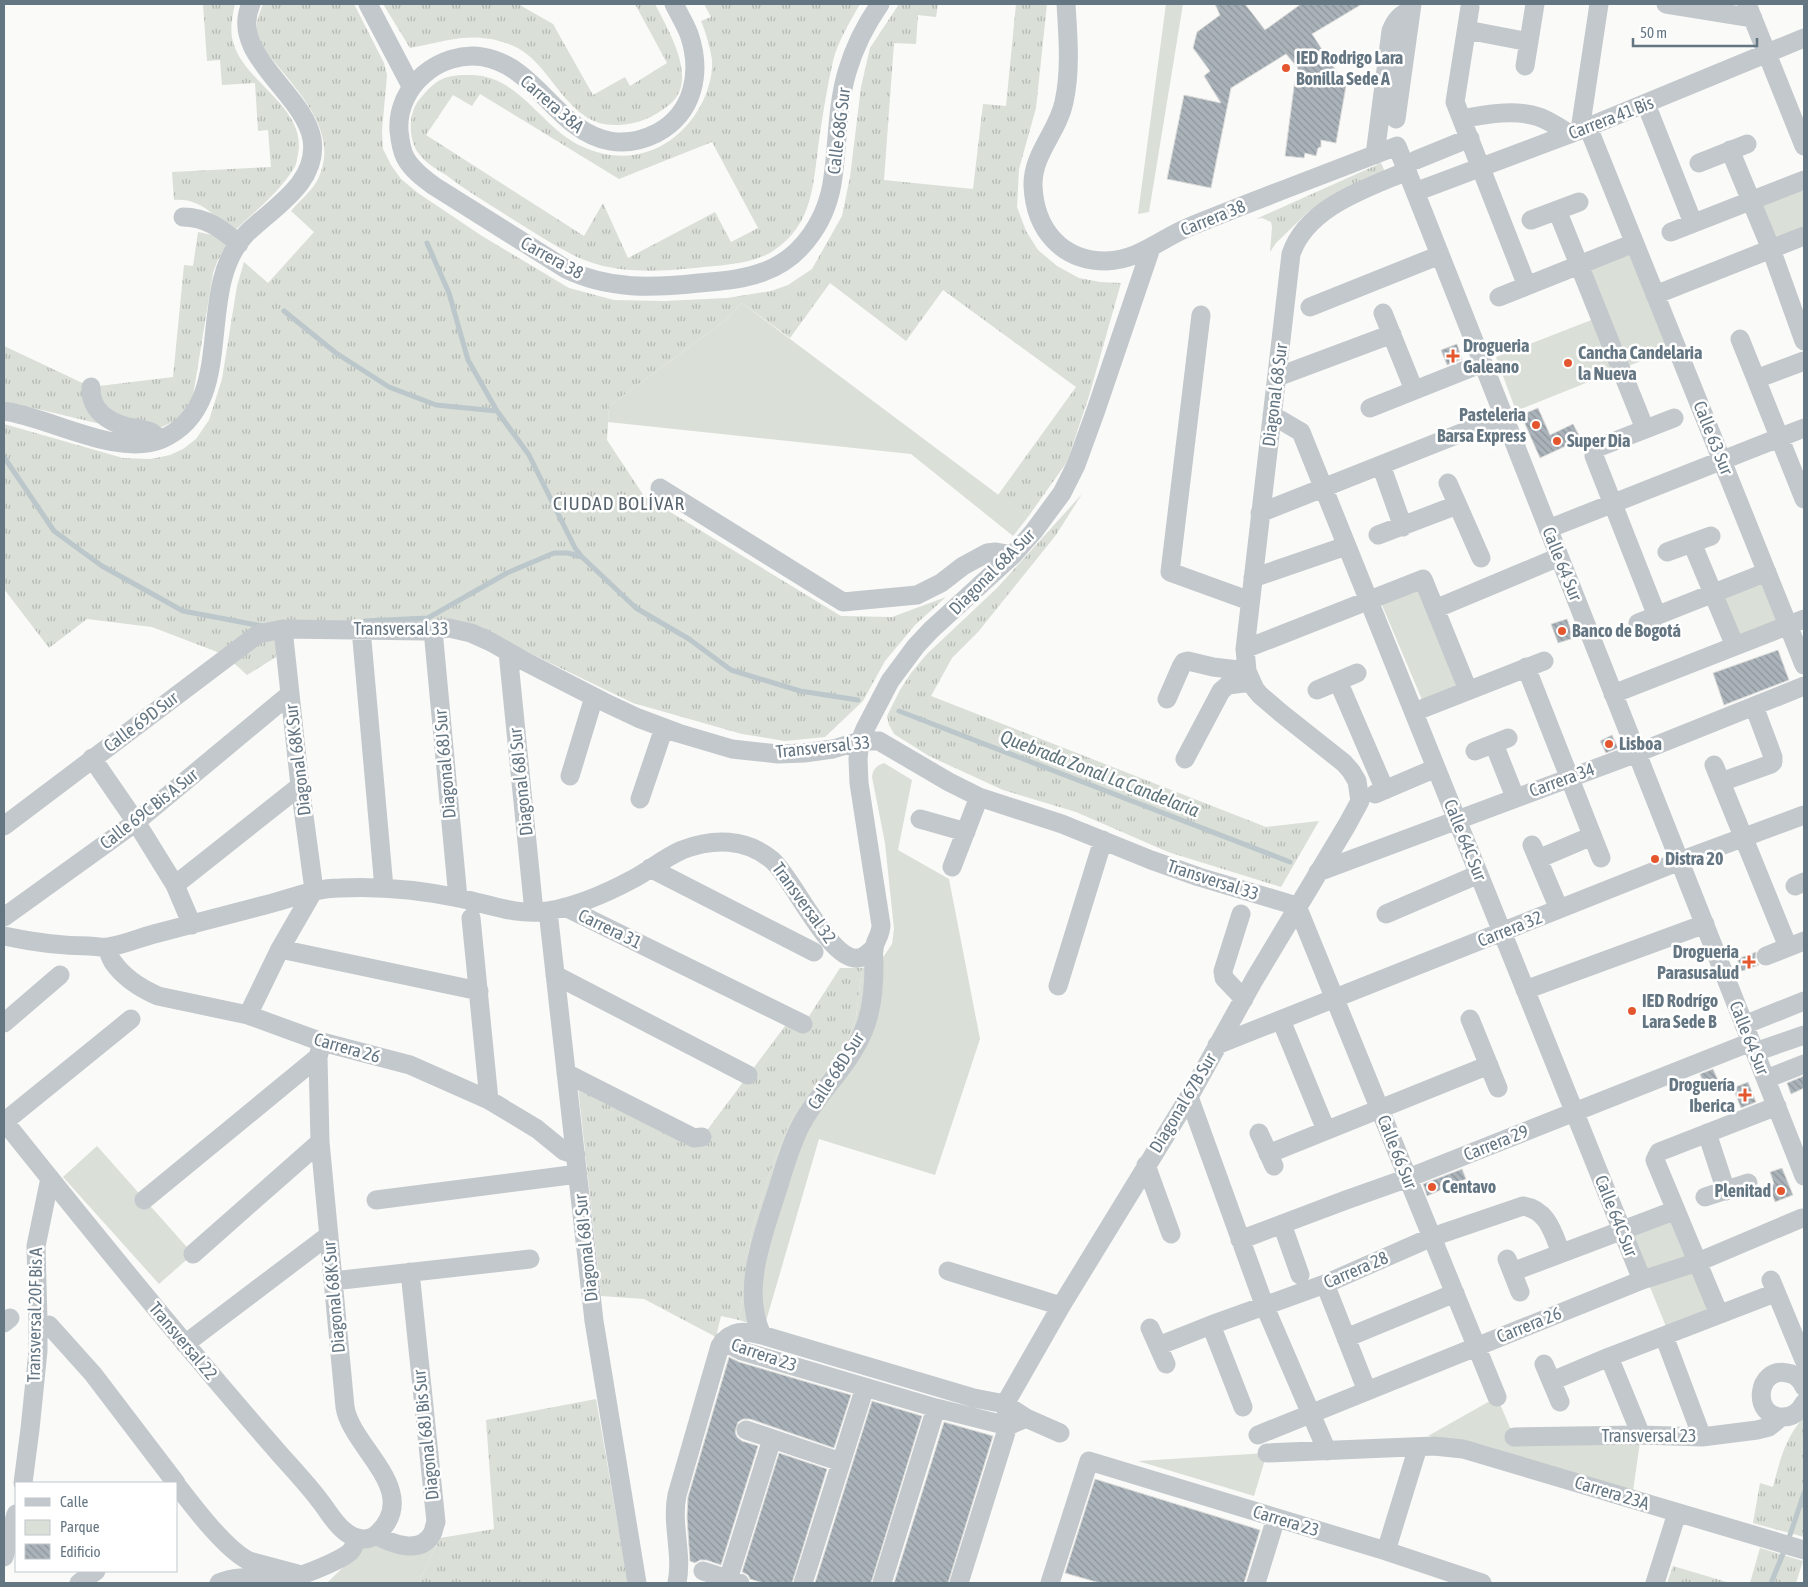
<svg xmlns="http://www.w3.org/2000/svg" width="1808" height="1587" font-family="'Asap Condensed',sans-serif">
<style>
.grass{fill:url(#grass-tufts);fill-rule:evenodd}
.park{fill:#dadfd7}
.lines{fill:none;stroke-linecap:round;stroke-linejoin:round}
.stream{stroke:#bbc7cb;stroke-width:5}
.building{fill:url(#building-back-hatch);stroke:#dcdcda}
.minor{stroke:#c3c8cc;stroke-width:19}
.poi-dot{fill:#e4572e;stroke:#fff;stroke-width:2}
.labels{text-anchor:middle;stroke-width:5;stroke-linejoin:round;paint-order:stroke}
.poi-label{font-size:18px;font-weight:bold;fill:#657683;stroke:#fff;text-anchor:start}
.street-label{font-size:18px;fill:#657683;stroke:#fff}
.neighbourhood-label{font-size:19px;letter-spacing:1px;fill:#57646e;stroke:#fff}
.water-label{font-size:19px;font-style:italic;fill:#60757c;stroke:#fff}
</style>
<defs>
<pattern id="grass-tufts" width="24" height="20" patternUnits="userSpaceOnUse" patternTransform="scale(1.25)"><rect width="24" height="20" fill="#dadfd7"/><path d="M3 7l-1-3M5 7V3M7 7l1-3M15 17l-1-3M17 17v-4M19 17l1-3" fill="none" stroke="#b4b9b4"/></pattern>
<pattern id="building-back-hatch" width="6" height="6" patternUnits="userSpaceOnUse" patternTransform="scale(1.25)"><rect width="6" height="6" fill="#aab3b9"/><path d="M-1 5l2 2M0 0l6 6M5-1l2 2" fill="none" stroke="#8e969c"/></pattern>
</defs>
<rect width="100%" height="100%" fill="#fafaf8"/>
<path class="grass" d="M203,4H235C232,18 229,31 234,45C246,83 307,108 298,154C297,158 297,164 294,168C279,193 254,212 233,232C215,216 199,197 174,200L172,172L271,167L268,130L258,131L255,83L222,85L220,60L207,61Z
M263,4H354L384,63L387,75L382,131L383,149L391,165L401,179L418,193L482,236L569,288L614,300L664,301L727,298L771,291L788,285L812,269L842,216L850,177L861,87L870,48L899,4H938L936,17L918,15L916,44L894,43L884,180L973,189L983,104L1006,106L1016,4H1047L1036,108L1019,169L1017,207L1026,231L1038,250L1057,266L1079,278L1100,282L1121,283L1089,396L1067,462L1028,517L998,495L1076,387L943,290L906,341L830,283L790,338L742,303L726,320L609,406L607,440L644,496L841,616L892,617L946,597L915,625L885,661L863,701L825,737L785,741L742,734L633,703L490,634L276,631V657L247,675L225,655L152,627L87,619L49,648L4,589V424L123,458L151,459L170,455L183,449L196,439L209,420L222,379L237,286L244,262L268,283L314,232L291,211C299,201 313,190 318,179C339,135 303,97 277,65C269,55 259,46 257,33C255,22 260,13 263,4Z
M383,4H518L553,24L593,95L625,77L630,86L667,63L635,4H655C668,30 700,81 669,105C652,118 639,124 617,125C565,127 552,60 511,45C473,30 448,41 410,48Z
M704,4H860C851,20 837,43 833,61C827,87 823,113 819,140C813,183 814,224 773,251C751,265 720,265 695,268C655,272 614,274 577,257C551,244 527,228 503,213C484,201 464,189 446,175C436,169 426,163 419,154C408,140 408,113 419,100C436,79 444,74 473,75C520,77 541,127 581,146C631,170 681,148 704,99C709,87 713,73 712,60C710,47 706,33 701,21L711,17ZM480,94L619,179L712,142L758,228L731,242L715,212L628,258L603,203L584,236L426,135L453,95L472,106Z
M1381,163L1386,174L1309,211L1276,243L1270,252L1272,227L1271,222L1262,218L1256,219Z
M198,232L212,235L227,244L217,262L213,273L193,396L179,419L162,427L149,430L134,432L4,401V346L91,387L173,377L184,265L193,266Z
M1082,494L1056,535L978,632L952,658L931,696L1266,827L1319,821L1281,887L1168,852L1076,812L1003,790L929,756L894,734L889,725L887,716L900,690L911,673L927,654L997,588Z
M840,968H862L856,1017L848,1040L801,1106L787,1129L768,1177L752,1229L739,1320L721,1316L716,1337L644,1299L601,1296L577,1078L702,1137L791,1018L804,1024Z
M596,1399L628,1583H418L440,1538L494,1529L486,1420Z
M1804,1417V1537L1753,1523L1760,1483L1773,1487C1780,1460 1785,1438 1804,1417Z
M1760,1548L1803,1561L1796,1583H1750Z
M1673,1566L1730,1583H1667Z"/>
<path class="park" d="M1166,4H1183L1149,212L1138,214Z
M1804,180V236L1771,249L1751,201Z
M1634,243L1676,347L1516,411L1496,357L1599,317L1579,265Z
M742,303L1028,517L1013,536L911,454L608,422L609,406L726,320Z
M1767,572L1788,625L1735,646L1714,593Z
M1419,590L1460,686L1423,702L1382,605Z
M884,763L912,780L898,850L949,879L980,1039L935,1175L819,1139L764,1328L739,1320L752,1229L768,1177L787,1129L801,1106L848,1040L856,1017L862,968L878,961L884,956L892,944L894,929L885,843L872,777C873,769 876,766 884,763Z
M97,1146L193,1254L159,1284L63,1177Z
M1673,1217L1711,1311L1667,1329L1629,1235Z
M1497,1397L1514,1437L1641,1435L1633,1491L1465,1441L1428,1436Z
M1267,1453L1254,1496L1138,1461Z
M376,1535L386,1541L440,1538L418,1583H327Z"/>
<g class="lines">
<path class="stream" d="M427,243L449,293L468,360L497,411L529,455L575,548L582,557
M284,311L336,353L389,387L436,405L497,411
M4,457L54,531L102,566L183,611L262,626
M365,621L428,618L507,573L554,553H568L582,557L636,608L689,639L731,670L800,691L858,700
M899,711L1290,862
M1788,1541L1804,1493
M1771,1583L1785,1549"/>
</g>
<path class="building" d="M1215,4H1245L1265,30L1301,4H1362L1312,34L1346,86L1336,143L1321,140V147L1318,148L1316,156L1305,153L1304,158L1285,156L1295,79L1298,68L1286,54L1231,88L1211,188L1167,179L1184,95L1221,103L1204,76L1210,71L1193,48L1197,32L1220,15Z
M1457,344L1462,359L1447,365L1441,350Z
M1538,408L1550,435L1573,424L1581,439L1540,458L1521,415Z
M1567,619L1574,638L1558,643L1551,624Z
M1778,650L1789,680L1724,705L1713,673Z
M1612,735L1618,748L1606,753L1600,741Z
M1756,952L1755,960L1759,965L1742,971L1737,959Z
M1713,1069L1721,1087L1707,1093L1700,1074Z
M1804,1076V1088L1791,1094L1787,1083Z
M1748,1082L1756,1102L1741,1108L1733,1088Z
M1782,1168L1793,1195L1775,1202L1769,1186L1774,1184L1770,1172Z
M1462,1169L1466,1179L1427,1196L1423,1184Z
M729,1357L739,1362L851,1395L834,1448L750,1419H743L738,1422L735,1432L737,1437L742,1441L758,1446L721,1565L706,1560H700L695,1563L690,1561L687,1517L688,1497Z
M872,1401L922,1416L871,1583H815Z
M944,1422L993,1436L948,1583H894Z
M779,1453L827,1469L792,1583H763L750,1579L748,1575L742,1572Z
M1095,1479L1260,1530L1244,1583H1100L1065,1573Z"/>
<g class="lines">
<path class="minor" d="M368,4L411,86
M674,4C679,14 685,24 689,34C702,72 694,113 657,133C643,140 626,144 610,141C557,132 537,66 483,57C440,50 396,86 399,131C400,140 401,149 405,157C411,169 423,178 434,186L566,269C609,290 653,288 699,283C720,281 742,280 763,272C803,258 828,218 833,177C838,142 837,106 847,72C854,48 866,24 880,4
M1066,4C1068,36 1071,70 1064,102C1058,132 1032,154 1033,186C1035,229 1061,261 1106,261C1139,260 1160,239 1189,227C1258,199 1328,173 1397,146L1804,1176
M1666,4L1753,18
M1747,4L1804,146
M1470,7L1455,102L1527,286
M1467,30L1529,42
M1525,66L1535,4
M1646,104L1693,223
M1396,119L1412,4
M1462,119C1486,114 1515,109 1539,117C1550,121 1560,128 1570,134
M1588,127L1804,665
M1580,130L1599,4
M1730,150L1771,249L1804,341
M1375,155L1391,31C1395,20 1400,15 1411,10
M1416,160L1470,138
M1699,163L1747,144
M1415,192L1588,127L1804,38
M1557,210L1645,429
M183,217C206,217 222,229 239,244
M1531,220L1579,202
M1671,232L1804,180
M1655,295L1804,236
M1499,297L1634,243
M1310,307L1440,255
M1383,313L1414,390
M1201,315L1170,572L1250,601
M1740,339L1804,499
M1277,377L1392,334
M1756,379L1804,361
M91,387C90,410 108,422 128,427C135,428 144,429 151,432C154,434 157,437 161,439
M1370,408L1483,363
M4,411C49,417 118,458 162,439C241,404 192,290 246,234C272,208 319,183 312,139C304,93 228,54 251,4
M1272,415L1301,432L1642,1280
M1381,465L1403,527
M1448,483L1481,558
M660,488L843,602L917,595L941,583L963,566L987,553L996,552L1013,555
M1260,513L1504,416
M1548,529L1804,428
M1378,535L1457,505
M1692,543L1735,646
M1667,552L1711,536
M1253,578L1346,546
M1435,609L1559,557
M1657,616L1594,456L1597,448L1674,418
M1638,623L1767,572
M283,629L300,786L314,890
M361,629L384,888
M433,630L458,898
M1245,649L1423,579L1468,690
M508,652L534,912
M1526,667L1601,858
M1338,681L1385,790
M1317,690L1357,673
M1613,694L1804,619
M1167,699L1181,667L1184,662L1188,661L1213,667L1247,671
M1414,712L1544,661
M1494,744L1515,797
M1475,751L1508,738
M92,758L136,822L175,885L192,925
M1185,759L1221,691L1228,685L1251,682
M1714,765L1788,947
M570,776L594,697
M1721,782L1771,764L1773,762V757L1754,706
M1375,794L1436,768
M640,799L664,728
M920,819L966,832
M4,826L258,634L283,629L425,631L449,628L471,633L491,642L526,662L604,702L638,718L678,733L732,749L778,754L804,753L833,749L860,741H879L949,782L979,797L1062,824L1151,860L1199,877L1297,906L1497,1397
M1532,845L1559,909
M1538,859L1592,836
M952,867L979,797
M650,868L814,952
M1318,872L1637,753L1804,686
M175,885L300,786
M1795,886L1804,882
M565,907L803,1024
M548,911L594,1321L637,1583
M1241,914L1223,971L1224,978L1244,999
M1386,914L1479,874
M4,917L136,822L290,694
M471,918L489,1100
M4,936C32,942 60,946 89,946C95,946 102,948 108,947C124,945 139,938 154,934C191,924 228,915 265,905C290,899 314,888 340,888C379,886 420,890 459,898C489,904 516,916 548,911C577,906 607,893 633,879C650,870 664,858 682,850C713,838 746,838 772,860C793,878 830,962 858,958C864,958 869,952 874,948
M107,947C109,952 110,958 113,962C124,978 142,989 158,996L248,1015L322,1042L410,1065L489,1100L537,1129L564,1151L576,1155
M280,949L479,991
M1766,956L1804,941
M555,975L748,1075
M1058,986L1103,840
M1525,990L1705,924
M248,1015L280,949L314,890
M1470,1019L1498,1088
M1281,1020L1326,1130
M4,1023L60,975
M1744,1025L1804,1001
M1217,1045L1680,861L1804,815
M1755,1052L1804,1035
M566,1073L694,1138L702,1137
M1766,1079L1804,1064
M1189,1097L1265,1307L1327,1451
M4,1121C91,1230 179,1339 271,1444C287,1463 305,1481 320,1501C329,1512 335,1525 347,1533C356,1540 369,1542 378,1533C422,1491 351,1447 345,1407L320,1142L318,1057L322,1042
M4,1122L131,1019
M1259,1133L1274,1166
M1707,1133L1726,1191
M1268,1154L1489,1065
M1146,1165L1171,1234
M1705,1197L1748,1183
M144,1200L318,1057
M376,1200L578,1174
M1282,1224L1300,1275
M1240,1240L1346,1200L1408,1178L1751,1042
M193,1254L320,1142
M1507,1259L1520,1292
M948,1271L1061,1306
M1512,1272L1676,1210
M1771,1280L1804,1360
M333,1281L530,1259
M1325,1284L1367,1391
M1719,1314L1655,1160L1659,1152L1777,1106
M4,1323L10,1318
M49,1325L93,1374L176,1483
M1211,1325L1243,1407
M1150,1328L1166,1364
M762,1335C740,1290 764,1233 778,1188C785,1166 791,1143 802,1123C819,1091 849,1066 863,1032C872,1012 874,987 874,965C874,960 873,955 874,950C874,941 881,936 881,925L859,783L858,759L860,741L865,729L890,681L916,646L931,630L1013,555L1034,531L1062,493L1076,465L1096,410L1151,248
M1664,1336L1702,1437
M1346,1338L1455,1293
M723,1341L742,1351L936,1408L1008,1426L1026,1418
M185,1344L329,1235
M1158,1346L1211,1325L1325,1284L1432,1237L1523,1206C1548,1210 1553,1233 1561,1253
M1609,1357L1641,1435
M1544,1364L1560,1402
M1552,1381L1609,1357L1775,1293
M1804,1387C1801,1379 1795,1374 1787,1373C1756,1366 1751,1418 1783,1417C1793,1417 1799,1412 1804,1403
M1005,1404L1061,1306L1189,1097L1254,980L1347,825L1360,801L1357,781L1351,771L1344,763L1281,713L1260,695L1255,689L1247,671L1245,649L1291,254C1307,207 1365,189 1407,171
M746,1430L841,1462
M1258,1435L1642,1280L1698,1262L1802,1218
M1514,1437L1641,1435L1702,1437L1757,1430L1769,1427L1780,1418
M1267,1453L1434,1446L1463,1449L1804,1550
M23,1483L30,1429L38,1351V1320L36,1246L50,1178
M176,1484C193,1506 225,1549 249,1561L301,1575
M376,1535C392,1544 420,1555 432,1534C434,1531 434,1526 436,1522L410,1272
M1386,1551L1418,1447
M4,1557L16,1514
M703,1571L740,1583
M79,1583L96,1571
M219,1583C241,1573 266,1581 289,1578C301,1577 341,1560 350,1552C354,1548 355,1543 357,1538
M677,1583C683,1554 671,1524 677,1495L720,1346C731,1329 745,1331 762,1335L974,1398L1005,1404L1026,1418L1060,1433
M727,1583L772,1439
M803,1583L865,1387
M882,1583L936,1408
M959,1583L1008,1426L1006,1415
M1050,1583L1089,1461L1386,1551L1482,1583
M1256,1583L1276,1518
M1655,1583L1677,1513"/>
</g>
<g class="poi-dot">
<circle cx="1286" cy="68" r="5"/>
<path d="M1450.5 348.5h5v5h5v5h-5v5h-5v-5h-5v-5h5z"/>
<circle cx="1568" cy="363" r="5"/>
<circle cx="1536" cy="425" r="5"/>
<circle cx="1557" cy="441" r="5"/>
<circle cx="1562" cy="631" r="5"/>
<circle cx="1609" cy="744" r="5"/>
<circle cx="1655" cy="859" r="5"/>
<path d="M1746.5 954.5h5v5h5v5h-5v5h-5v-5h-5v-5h5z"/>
<circle cx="1632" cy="1011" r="5"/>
<path d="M1742.5 1087.5h5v5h5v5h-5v5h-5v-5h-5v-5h5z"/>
<circle cx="1432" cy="1187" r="5"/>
<circle cx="1781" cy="1191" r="5"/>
</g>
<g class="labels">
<g class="poi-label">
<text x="1296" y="64">IED Rodrigo Lara<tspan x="1296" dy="21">Bonilla Sede A</tspan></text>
<text x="1463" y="352">Drogueria<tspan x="1463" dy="21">Galeano</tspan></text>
<text x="1578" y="359">Cancha Candelaria<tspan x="1578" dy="21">la Nueva</tspan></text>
<text x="1526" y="421" text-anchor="end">Pasteleria<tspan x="1526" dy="21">Barsa Express</tspan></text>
<text x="1567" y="447">Super Dia</text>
<text x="1572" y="637">Banco de Bogotá</text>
<text x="1619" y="750">Lisboa</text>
<text x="1665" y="865">Distra 20</text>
<text x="1739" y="958" text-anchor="end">Drogueria<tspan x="1739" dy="21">Parasusalud</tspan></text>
<text x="1642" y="1007">IED Rodrígo<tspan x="1642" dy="21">Lara Sede B</tspan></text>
<text x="1735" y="1091" text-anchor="end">Droguería<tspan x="1735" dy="21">Iberica</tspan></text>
<text x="1442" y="1193">Centavo</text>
<text x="1771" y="1197" text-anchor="end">Plenitad</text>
</g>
<g class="street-label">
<text transform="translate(552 104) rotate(41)" y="6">Carrera 38A</text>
<text transform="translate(1611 118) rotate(-21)" y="6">Carrera 41 Bis</text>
<text transform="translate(839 131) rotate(-83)" y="6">Calle 68G Sur</text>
<text transform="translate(1213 218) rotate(-22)" y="6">Carrera 38</text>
<text transform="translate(552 258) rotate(29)" y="6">Carrera 38</text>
<text transform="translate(1275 395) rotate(-83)" y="6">Diagonal 68 Sur</text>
<text transform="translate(1713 438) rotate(68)" y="6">Calle 63 Sur</text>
<text transform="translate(1562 564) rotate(68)" y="6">Calle 64 Sur</text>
<text transform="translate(992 572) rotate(-45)" y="6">Diagonal 68A Sur</text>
<text x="401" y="635">Transversal 33</text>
<text transform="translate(141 722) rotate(-37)" y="6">Calle 69D Sur</text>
<text transform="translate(823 747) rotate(-6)" y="6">Transversal 33</text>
<text transform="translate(298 760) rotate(-97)" y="6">Diagonal 68K Sur</text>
<text transform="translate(445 764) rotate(-95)" y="6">Diagonal 68J Sur</text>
<text transform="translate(1562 780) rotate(-20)" y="6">Carrera 34</text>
<text transform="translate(521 782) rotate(-96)" y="6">Diagonal 68I Sur</text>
<text transform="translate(149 809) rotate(-38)" y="6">Calle 69C Bis A Sur</text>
<text transform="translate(1465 840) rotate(68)" y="6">Calle 64C Sur</text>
<text transform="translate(1213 880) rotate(18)" y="6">Transversal 33</text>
<text transform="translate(804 903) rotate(54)" y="6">Transversal 32</text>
<text transform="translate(610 929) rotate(26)" y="6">Carrera 31</text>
<text transform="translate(1510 929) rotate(-22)" y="6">Carrera 32</text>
<text transform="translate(1749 1038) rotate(68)" y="6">Calle 64 Sur</text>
<text transform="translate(347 1048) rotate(16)" y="6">Carrera 26</text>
<text transform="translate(836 1071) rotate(-57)" y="6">Calle 68D Sur</text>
<text transform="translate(1183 1103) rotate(-59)" y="6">Diagonal 67B Sur</text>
<text transform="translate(1496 1143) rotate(-22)" y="6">Carrera 29</text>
<text transform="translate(1397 1152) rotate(68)" y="6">Calle 66 Sur</text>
<text transform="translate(1616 1216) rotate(68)" y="6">Calle 64C Sur</text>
<text transform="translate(586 1248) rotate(-96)" y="6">Diagonal 68I Sur</text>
<text transform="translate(1356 1270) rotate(-23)" y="6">Carrera 28</text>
<text transform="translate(334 1297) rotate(-95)" y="6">Diagonal 68K Sur</text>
<text transform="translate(35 1315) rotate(-89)" y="6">Transversal 20F Bis A</text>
<text transform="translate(1529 1325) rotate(-22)" y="6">Carrera 26</text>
<text transform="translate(183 1341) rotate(50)" y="6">Transversal 22</text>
<text transform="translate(764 1355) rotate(19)" y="6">Carrera 23</text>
<text transform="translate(426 1435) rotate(-96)" y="6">Diagonal 68J Bis Sur</text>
<text x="1649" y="1442">Transversal 23</text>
<text transform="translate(1612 1493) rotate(17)" y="6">Carrera 23A</text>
<text transform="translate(1286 1521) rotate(17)" y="6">Carrera 23</text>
</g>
<g class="neighbourhood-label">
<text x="619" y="510">CIUDAD BOLÍVAR</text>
</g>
<g class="water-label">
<text transform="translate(1100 773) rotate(21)" y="7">Quebrada Zonal La Candelaria</text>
</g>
</g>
<rect width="1808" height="1587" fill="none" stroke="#657683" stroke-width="10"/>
<rect x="15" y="1482" width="162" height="90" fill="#ffffff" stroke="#c1c8cd"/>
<rect x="25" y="1498" width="25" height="8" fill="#c3c8cc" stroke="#c1c8cd"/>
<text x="60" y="1507" font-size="15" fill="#657683">Calle</text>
<rect x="25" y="1520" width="25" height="15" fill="#dadfd7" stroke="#c1c8cd"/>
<text x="60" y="1532" font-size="15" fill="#657683">Parque</text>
<rect x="25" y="1544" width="25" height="15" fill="url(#building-back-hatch)" stroke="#c1c8cd"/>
<text x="60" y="1557" font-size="15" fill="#657683">Edificio</text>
<path d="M1633 38v8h124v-8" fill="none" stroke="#657683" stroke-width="2.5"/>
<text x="1640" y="38" font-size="15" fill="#657683" stroke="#ffffff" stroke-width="4" paint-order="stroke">50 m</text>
</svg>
